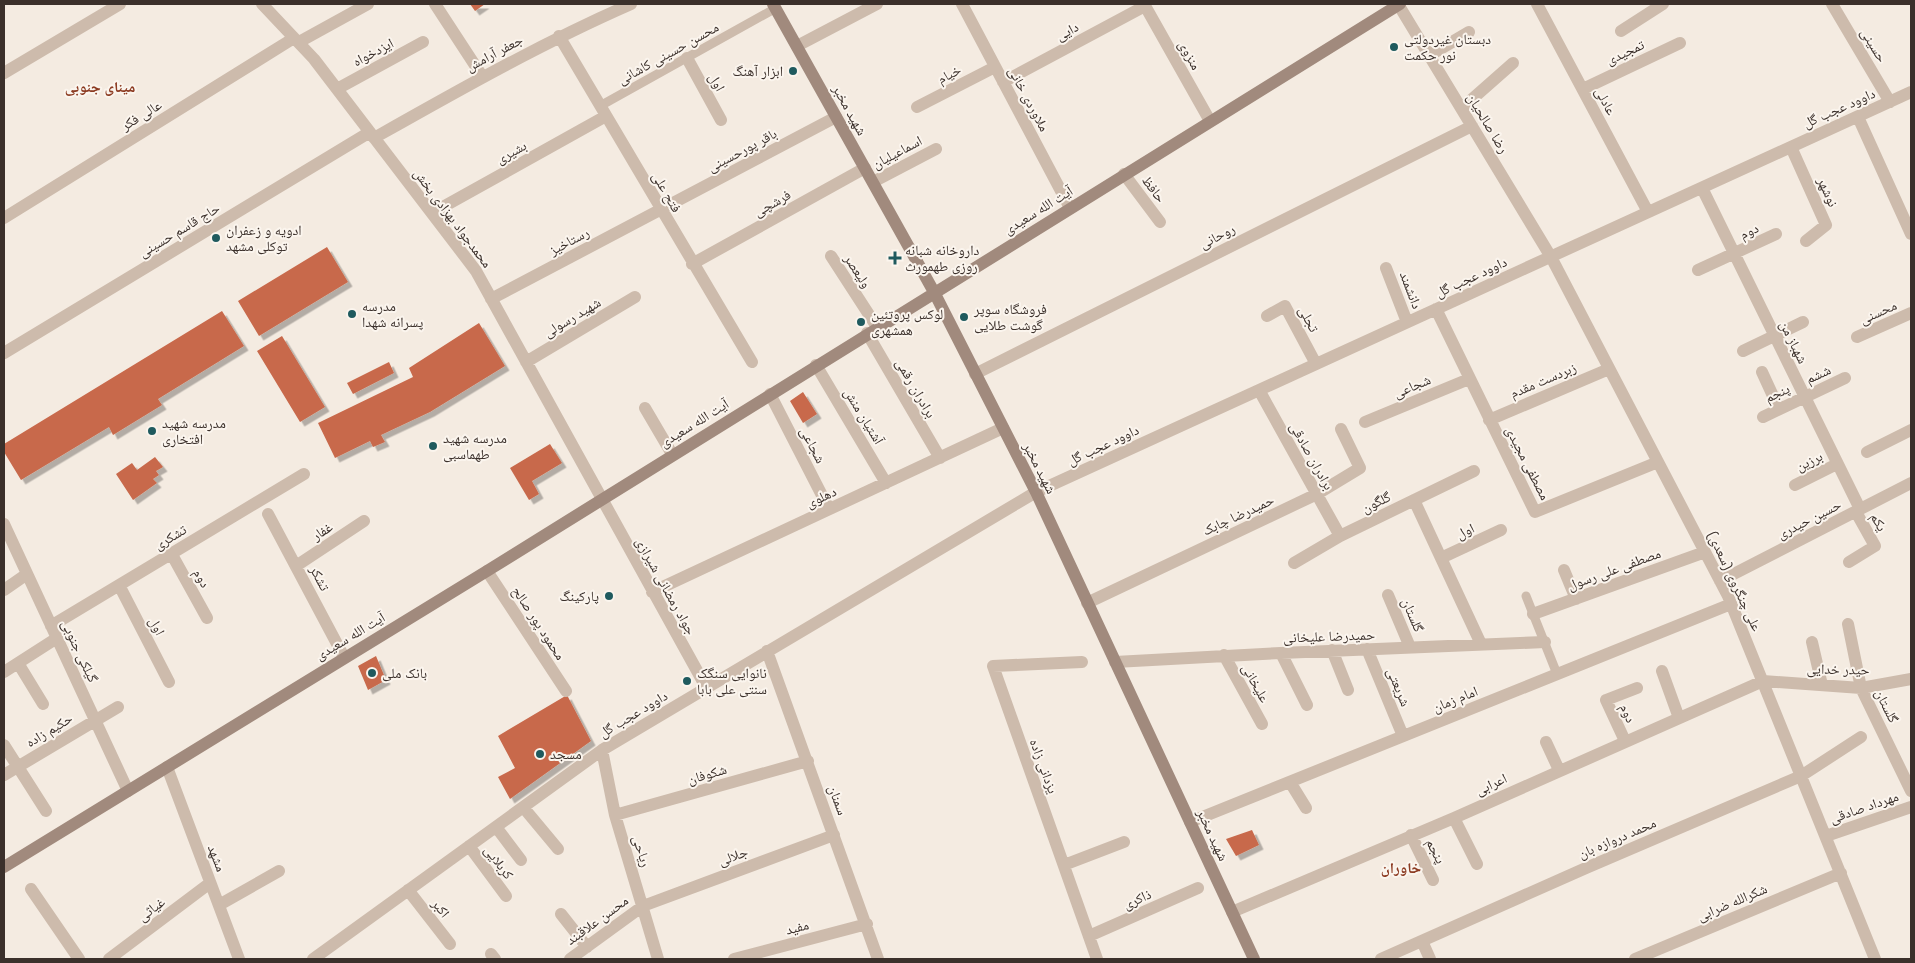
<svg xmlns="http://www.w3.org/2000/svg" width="1915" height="963" font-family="'Space Grotesk','Noto Naskh Arabic',sans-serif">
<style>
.building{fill:#c8694b;filter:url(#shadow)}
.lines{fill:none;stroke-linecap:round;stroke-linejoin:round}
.service{stroke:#cdbbac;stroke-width:9}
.minor{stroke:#cdbbac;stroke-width:12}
.secondary{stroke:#a18a7d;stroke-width:12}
.poi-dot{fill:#1f5a5e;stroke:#fbf5ee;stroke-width:2}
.labels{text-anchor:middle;stroke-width:4;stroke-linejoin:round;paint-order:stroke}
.street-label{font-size:14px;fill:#3b302b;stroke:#fbf5ee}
.poi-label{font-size:14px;fill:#3b302b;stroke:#fbf5ee;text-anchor:start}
.neighbourhood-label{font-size:15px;font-weight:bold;fill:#8c3b22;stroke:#fbf5ee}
</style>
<defs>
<filter id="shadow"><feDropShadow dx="4.5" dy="4.5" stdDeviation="0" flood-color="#0004"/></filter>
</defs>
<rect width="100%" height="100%" fill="#f4ebe1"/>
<path class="building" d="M470,4H485L475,11Z
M327,247L348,282L259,336L238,301Z
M222,311L244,346L158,399L162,405L113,435L109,427L21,480L4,452V444Z
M479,323L505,366L430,412L381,435L385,442L373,447L370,441L335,458L318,423L413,377L409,368Z
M282,336L325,407L300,422L257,351Z
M389,362L394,373L353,394L347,383Z
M803,392L817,414L803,423L790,401Z
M550,444L562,463L532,481L539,494L529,500L510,468Z
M155,457L163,467L156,471L159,475L153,479L157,483L133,500L116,474L132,463L137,470Z
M376,656L386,680L368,690L358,666Z
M567,695L591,741L510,799L498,777L515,768L498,736Z
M1252,830L1259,845L1236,856L1226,839Z"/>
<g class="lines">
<path class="service" d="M600,106L776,8
M1526,596L1557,674"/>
<path class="minor" d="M262,4L314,59L476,271L706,687
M435,4L482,76
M962,4L1070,208
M1144,4L1210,121
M1398,4L1551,257L1728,596L1875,959
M1537,4L1648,212
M1832,4L1890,102
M1621,31L1663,4
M559,36L752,362
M299,42L368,4
M797,46L877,4
M1430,55L1469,32
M687,58L721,120
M4,73L120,4
M1003,82L1145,6
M337,89L423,42
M1583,89L1680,43
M917,107L995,67
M1462,108L1513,63
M1858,117L1911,234
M374,138C459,90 542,43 631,4
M1791,147L1826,225L1806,241
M1124,174L1160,222
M873,182L936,149
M1702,188L1860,509
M432,213L606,116
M4,218L294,38
M831,256L877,327
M692,264L865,168
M1386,268L1407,322
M1698,270L1776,234
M491,299L836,117
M1436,309L1535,512L1658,462
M1267,316L1285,306L1316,364
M867,333L940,458
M1857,337L1911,313
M1743,351L1803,322
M4,353L370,132
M526,362L635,297
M816,365L886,483
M1762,372L1779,409
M975,374L1472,126
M1259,390L1340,536
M770,394L829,509
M645,408L672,454
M1763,417L1845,378
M1489,420L1609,369
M1365,422L1469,379
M1867,452L1911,430
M1795,485L1837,464
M1414,500L1481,644
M268,514L344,657
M4,524L128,791
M171,553L207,618
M1441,558L1501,530
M1849,562L1875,546L1856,512
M1294,563L1340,536L1474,471
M296,566L364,521
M1564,570L1576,599
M487,571L566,691
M1720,581L1911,483
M119,585L169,682
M4,590L27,574
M652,592L1003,428
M1388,595L1410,647
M1087,603L1317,494L1360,468L1341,429
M1533,614L1705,552
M1848,624L1861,688L1911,791
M51,626L304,474
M1812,642L1822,685
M1367,649L1403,736
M1332,650L1348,690
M767,651L878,959
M1281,653L1307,705
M1224,655L1262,724
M1082,662L993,666L1097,959
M1115,662L1281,653L1545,642
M18,663L43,704
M1662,671L1679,718
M4,672L57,638
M1625,741L1606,700L1637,688
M1546,742L1559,770
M4,745L46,811
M602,750L615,815L658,959
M167,767L239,959
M4,775L118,707
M1290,782L1306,808
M523,807L558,849
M615,815L808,761
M1454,818L1477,864
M1190,822L1731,604
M496,827L521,860
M1411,835L1433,880
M1826,836L1911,807
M469,846L506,896
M1064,865L1124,842
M31,889L79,959
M408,890L450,944
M219,905L279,871
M1232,912L1454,818L1763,681L1861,688L1911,679
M561,914L587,947
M1089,936L1198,888
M1422,941L1430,959
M491,954L495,959
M109,959L210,883
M313,959L602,750L1036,492L1911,92
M570,959L643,906L834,835
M734,959L867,924
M1381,959L1586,868L1801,776L1861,737
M1635,959L1841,873"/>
<path class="secondary" d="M773,4L934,292L1036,492L1254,959
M4,867L487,571L1400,4"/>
</g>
<g class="poi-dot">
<circle cx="1394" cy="47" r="5"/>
<circle cx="793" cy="71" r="5"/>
<circle cx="216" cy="238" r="5"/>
<path d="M892.5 250.5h5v5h5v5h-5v5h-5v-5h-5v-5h5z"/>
<circle cx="352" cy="314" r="5"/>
<circle cx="964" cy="317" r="5"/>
<circle cx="861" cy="322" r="5"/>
<circle cx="152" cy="431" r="5"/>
<circle cx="433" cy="446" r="5"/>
<circle cx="609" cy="596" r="5"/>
<circle cx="372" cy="673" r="5"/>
<circle cx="687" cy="681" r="5"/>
<circle cx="540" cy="754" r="5"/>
</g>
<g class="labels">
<g class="street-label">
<text transform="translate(1067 31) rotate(-28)" y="5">دایی</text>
<text transform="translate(1874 45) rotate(59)" y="5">حسینی</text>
<text transform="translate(373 52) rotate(-28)" y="5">ایزدخواه</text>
<text transform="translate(1625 52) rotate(-25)" y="5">تمجیدی</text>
<text transform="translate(494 53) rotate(-28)" y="5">جعفر آرامش</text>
<text transform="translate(668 53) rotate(-29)" y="5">محسن حسینی کاشانی</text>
<text transform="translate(1190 55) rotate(61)" y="5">منزوی</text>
<text transform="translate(949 74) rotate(-28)" y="5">خیام</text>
<text transform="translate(717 82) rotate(61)" y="5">اول</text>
<text transform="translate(1029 99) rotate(62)" y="5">ملاوردی خانی</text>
<text transform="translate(1606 101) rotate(62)" y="5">عادلی</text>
<text transform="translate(1839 108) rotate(-24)" y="5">داوود عجب گل</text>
<text transform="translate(850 110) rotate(61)" y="5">شهید مخبر</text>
<text transform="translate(141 115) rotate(-32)" y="5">عالی فکر</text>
<text transform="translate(1488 123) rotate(59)" y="5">رضا صالحیان</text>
<text transform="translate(742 150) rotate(-28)" y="5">باقر پورحسینی</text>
<text transform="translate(511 152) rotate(-29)" y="5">بشیری</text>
<text transform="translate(897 152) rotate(-28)" y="5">اسماعیلیان</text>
<text transform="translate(1154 189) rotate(53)" y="5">حافظ</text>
<text transform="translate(667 192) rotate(60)" y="5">فتح علی</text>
<text transform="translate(1828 192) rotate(66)" y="5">نوشهر</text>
<text transform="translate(772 203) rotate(-29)" y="5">فرشچی</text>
<text transform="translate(1038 210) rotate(-32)" y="5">آیت الله سعیدی</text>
<text transform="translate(453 218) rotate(53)" y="5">محمدجواد بهزادی بخش</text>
<text transform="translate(179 230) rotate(-31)" y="5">حاج قاسم حسینی</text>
<text transform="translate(1749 231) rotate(-26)" y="5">دوم</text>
<text transform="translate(1217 236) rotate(-27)" y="5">روحانی</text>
<text transform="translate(569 241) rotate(-28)" y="5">رستاخیز</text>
<text transform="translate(858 271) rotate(57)" y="5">ولیعصر</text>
<text transform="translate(1471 277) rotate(-25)" y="5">داوود عجب گل</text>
<text transform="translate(1411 290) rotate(69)" y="5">دانشمند</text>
<text transform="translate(1878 312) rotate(-24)" y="5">محسنی</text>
<text transform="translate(572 317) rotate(-31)" y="5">شهید رسولی</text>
<text transform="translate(1309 319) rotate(62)" y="5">تجلی</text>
<text transform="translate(1794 342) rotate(64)" y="5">شهباز من</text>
<text transform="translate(1818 374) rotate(-25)" y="5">ششم</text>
<text transform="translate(1543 380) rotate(-23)" y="5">زبردست مقدم</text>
<text transform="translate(1412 386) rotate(-23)" y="5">شجاعی</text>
<text transform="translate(916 388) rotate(60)" y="5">برادران رقمی</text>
<text transform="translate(1777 393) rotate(-26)" y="5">پنجم</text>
<text transform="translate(864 416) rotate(59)" y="5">آشتیان منش</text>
<text transform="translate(694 423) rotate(-32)" y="5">آیت الله سعیدی</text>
<text transform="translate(813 445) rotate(63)" y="5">شجاعی</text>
<text transform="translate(1103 445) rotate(-25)" y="5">داوود عجب گل</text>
<text transform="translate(1312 456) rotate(61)" y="5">برادران صادقی</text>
<text transform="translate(1809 461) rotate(-26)" y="5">برزین</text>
<text transform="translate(1528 463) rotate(63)" y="5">مصطفی مجیدی</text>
<text transform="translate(1040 468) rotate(63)" y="5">شهید مخبر</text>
<text transform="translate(821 497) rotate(-25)" y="5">دهلوی</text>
<text transform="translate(1376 502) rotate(-26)" y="5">گلگون</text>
<text transform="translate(1238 515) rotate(-25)" y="5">حمیدرضا چابک</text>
<text transform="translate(1809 519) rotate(-27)" y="5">حسین حیدری</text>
<text transform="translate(1879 522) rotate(61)" y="5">یکم</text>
<text transform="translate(322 531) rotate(-33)" y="5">غفار</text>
<text transform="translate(1465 531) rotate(-26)" y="5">اول</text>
<text transform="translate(170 537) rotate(-31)" y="5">تشکری</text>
<text transform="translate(1614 569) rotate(-20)" y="5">مصطفی علی رسول</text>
<text transform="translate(202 578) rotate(60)" y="5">دوم</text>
<text transform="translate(320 578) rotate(62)" y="5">تشکر</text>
<text transform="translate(1735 581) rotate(65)" y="5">علی چنگروی (سعدی)</text>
<text transform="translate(666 586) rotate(61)" y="5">جواد رمضانی شیرازی</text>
<text transform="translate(1413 615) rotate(67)" y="5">گلستان</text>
<text transform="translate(539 623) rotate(57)" y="5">محمود پور صالح</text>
<text transform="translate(157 626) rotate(63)" y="5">اول</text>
<text transform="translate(350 636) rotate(-31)" y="5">آیت الله سعیدی</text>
<text transform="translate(1329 636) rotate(-2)" y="5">حمیدرضا علیخانی</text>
<text transform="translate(80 651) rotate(65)" y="5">گیلکی جنوبی</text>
<text transform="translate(1838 669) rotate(1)" y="5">حیدر خدایی</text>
<text transform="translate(1256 683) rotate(61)" y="5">علیخانی</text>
<text transform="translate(1399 687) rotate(68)" y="5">شریعتی</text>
<text transform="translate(1455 699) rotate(-22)" y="5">امام زمان</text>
<text transform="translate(1887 706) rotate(64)" y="5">گلستان</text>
<text transform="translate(1628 713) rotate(65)" y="5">دوم</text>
<text transform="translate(633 714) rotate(-31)" y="5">داوود عجب گل</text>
<text transform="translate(49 730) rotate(-31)" y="5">حکیم زاده</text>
<text transform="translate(1044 766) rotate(70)" y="5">یزدانی زاده</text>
<text transform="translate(707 774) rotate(-16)" y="5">شکوفان</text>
<text transform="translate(1491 784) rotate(-25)" y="5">اعرابی</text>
<text transform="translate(838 800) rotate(70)" y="5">سمنان</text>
<text transform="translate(1864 807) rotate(-19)" y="5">مهرداد صادقی</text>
<text transform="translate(1213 835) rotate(65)" y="5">شهید مخبر</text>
<text transform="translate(1617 838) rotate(-23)" y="5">محمد دروازه بان</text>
<text transform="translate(642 851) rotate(73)" y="5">ریاحی</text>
<text transform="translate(1436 851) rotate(63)" y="5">پنجم</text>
<text transform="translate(733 856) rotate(-20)" y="5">جلالی</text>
<text transform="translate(217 858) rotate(69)" y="5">مشهد</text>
<text transform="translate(499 862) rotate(53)" y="5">کربلایی</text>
<text transform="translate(1137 899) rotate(-24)" y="5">ذاکری</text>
<text transform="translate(1732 902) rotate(-23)" y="5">شکرالله ضرابی</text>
<text transform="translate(441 908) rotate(52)" y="5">اکبر</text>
<text transform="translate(151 909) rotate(-37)" y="5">غیاثی</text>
<text transform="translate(597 920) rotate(-36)" y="5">محسن علاقبند</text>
<text transform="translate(797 927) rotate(-15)" y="5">مفید</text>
</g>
<g class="poi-label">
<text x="1404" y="44">دبستان غیردولتی<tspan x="1404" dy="16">نور حکمت</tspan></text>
<text x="783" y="76" text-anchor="end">ابزار آهنگ</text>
<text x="226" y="235">ادویه و زعفران<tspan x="226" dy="16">توکلی مشهد</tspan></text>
<text x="905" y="255">داروخانه شبانه<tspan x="905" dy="16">روزی طهمورث</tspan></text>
<text x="362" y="311">مدرسه<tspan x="362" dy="16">پسرانه شهدا</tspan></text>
<text x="974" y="314">فروشگاه سوپر<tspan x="974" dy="16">گوشت طلایی</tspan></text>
<text x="871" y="319">لوکس پروتئین<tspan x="871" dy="16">همشهری</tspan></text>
<text x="162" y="428">مدرسه شهید<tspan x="162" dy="16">افتخاری</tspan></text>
<text x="443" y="443">مدرسه شهید<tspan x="443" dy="16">طهماسبی</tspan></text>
<text x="599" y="601" text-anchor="end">پارکینگ</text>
<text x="382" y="678">بانک ملی</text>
<text x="697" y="678">نانوایی سنگک<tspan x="697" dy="16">سنتی علی بابا</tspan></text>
<text x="550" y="759">مسجد</text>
</g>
<g class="neighbourhood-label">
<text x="100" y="92">مینای جنوبی</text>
<text x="1401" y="873">خاوران</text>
</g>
</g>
<rect width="1915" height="963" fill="none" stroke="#3b302b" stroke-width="10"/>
</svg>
